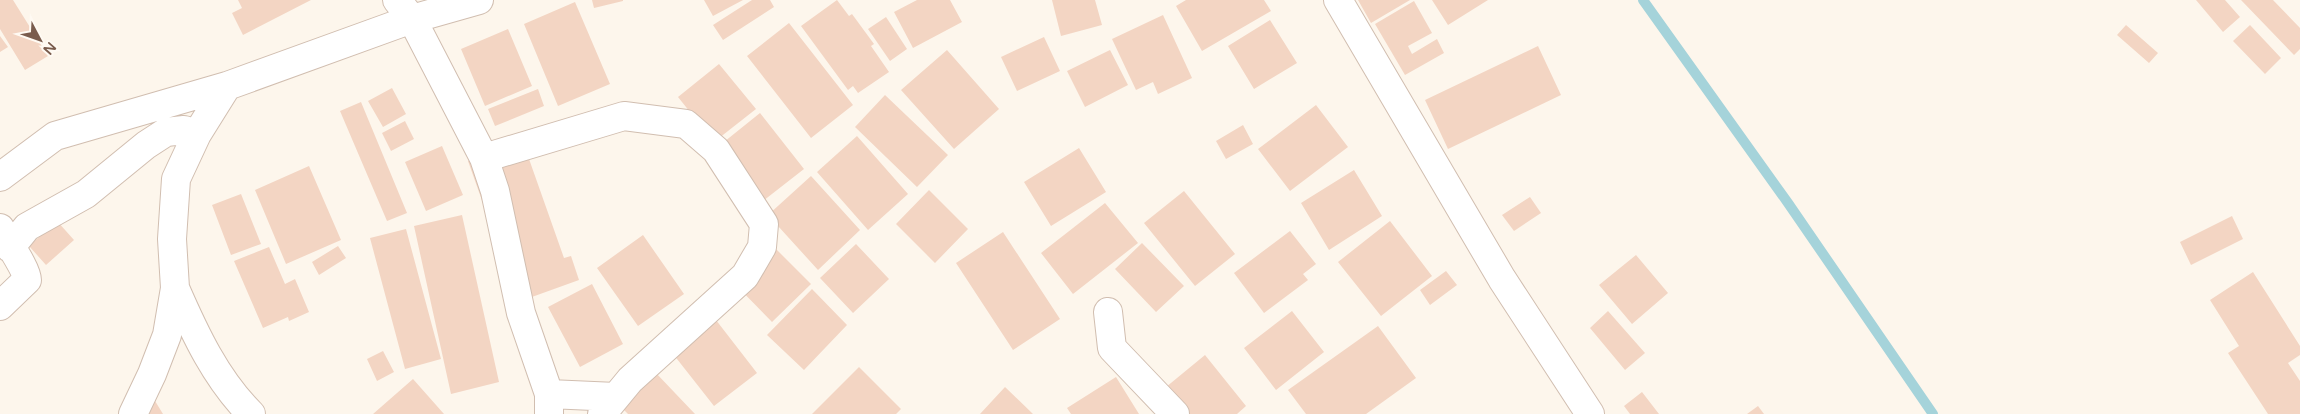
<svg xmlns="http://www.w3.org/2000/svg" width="2300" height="414" font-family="'Varela Round',sans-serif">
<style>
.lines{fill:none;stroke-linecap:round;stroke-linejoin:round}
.stream{stroke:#a5d3da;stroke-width:10}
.building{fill:#f3d5c3}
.minor-casing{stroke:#d1beb0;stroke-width:30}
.minor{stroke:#fff;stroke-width:28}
</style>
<rect width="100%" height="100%" fill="#fdf6ec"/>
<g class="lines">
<path class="stream" d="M1643,0L1788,203L1933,414"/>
</g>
<path class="building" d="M0,0H13L48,56L25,70L0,29Z
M238,0H311L243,35L232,13L242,8Z
M592,0H623V1L594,8Z
M704,0H743L713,16Z
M752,0H770L774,7L723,40L713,25Z
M837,0L849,16L852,14L874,44L871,46L889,72L858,93L853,86L848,90L801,26Z
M917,0H950L962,22L913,48L894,12Z
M1052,0H1095L1102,25L1061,36Z
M1186,0H1264L1271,11L1202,51L1176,6Z
M1358,0H1410L1371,23Z
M1432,0H1488L1448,25Z
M2196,0H2225L2240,17L2223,32Z
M2241,0H2273L2300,28V49L2294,55Z
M1414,1L1432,33L1408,46L1412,54L1437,39L1444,53L1405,75L1375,24Z
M575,2L610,84L558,106L524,24Z
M1163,15L1192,78L1158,94L1153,82L1136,90L1112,39Z
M886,17L907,49L890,61L868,29Z
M1270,20L1297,63L1254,89L1228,46Z
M789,23L853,105L811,138L747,56Z
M2126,25L2158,53L2149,63L2117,35Z
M2250,25L2281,58L2265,74L2233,41Z
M508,29L532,86L485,106L461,49Z
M0,36L8,47L0,52Z
M1044,37L1060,71L1017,91L1001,57Z
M1538,46L1561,95L1448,149L1425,100Z
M947,50L999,109L954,149L901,90Z
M1110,50L1128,85L1085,107L1067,71Z
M719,64L756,109L714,142L678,97Z
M392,88L406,114L383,127L368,101Z
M538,89L544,106L495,126L488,109Z
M885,95L948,155L917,187L855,127Z
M361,102L407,213L387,221L340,111Z
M1316,105L1348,147L1290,191L1258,149Z
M760,113L804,169L758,205L714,150Z
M405,121L414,139L391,151L382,133Z
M1243,125L1253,144L1226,159L1216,141Z
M857,136L908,194L868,230L817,172Z
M523,142L564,258L571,256L579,280L518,302L468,161Z
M442,146L463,195L426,211L405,162Z
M1079,148L1106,192L1051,226L1024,182Z
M309,166L341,240L286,264L255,190Z
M1354,170L1382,216L1329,250L1301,203Z
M811,176L860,230L818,270L768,215Z
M929,190L968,229L935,263L896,224Z
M1184,191L1235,254L1195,286L1144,223Z
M241,194L261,244L231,255L212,205Z
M1530,197L1541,213L1514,231L1502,215Z
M1105,203L1138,243L1073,294L1041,253Z
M462,215L499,382L451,394L414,226Z
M2232,216L2243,239L2191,265L2180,242Z
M57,221L74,240L46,265L29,246Z
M1390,221L1432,276L1381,316L1338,262Z
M406,229L441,359L405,369L370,238Z
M1290,231L1316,264L1303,274L1308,280L1264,313L1234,273Z
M1003,232L1060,319L1013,350L956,263Z
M643,235L684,294L638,326L597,268Z
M766,239L811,284L772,322L728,277Z
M1142,243L1184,286L1156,312L1115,269Z
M856,244L889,279L853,313L820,278Z
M338,246L346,258L319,275L312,262Z
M269,247L285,284L295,279L309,312L289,321L288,317L263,328L234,261Z
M1636,255L1668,293L1632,324L1599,285Z
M1446,271L1457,285L1430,305L1420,290Z
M2253,272L2300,346V355L2288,363L2300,381V414H2268L2228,353L2239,346L2210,300Z
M592,284L623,344L580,367L548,307Z
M812,289L847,325L804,370L767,335Z
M709,311L757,373L714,406L666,345Z
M1292,311L1324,352L1276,390L1244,348Z
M1608,311L1645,353L1625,370L1590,328Z
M1378,326L1416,378L1366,414H1306L1288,390Z
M383,351L394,372L377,381L367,359Z
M1205,355L1246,406L1237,414H1178L1160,392Z
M859,367L901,409L896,414H812Z
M655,372L695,414H628L620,406Z
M1116,377L1139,414H1071L1067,408Z
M413,379L444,414H373Z
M1005,387L1033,414H980Z
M1642,392L1659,414H1630L1624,406Z
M152,396L163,414H122Z
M1758,406L1764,414H1747Z"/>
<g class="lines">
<defs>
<path id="minor" d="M397,0L412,19L484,158L495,191L521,313L549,394V414
M1338,0L1502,279L1590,414
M484,158L624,116L686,124L716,150L764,224L762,247L745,276L630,380L602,414
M0,177L55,136L227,86L412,19L479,0
M0,228C6,240 27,269 27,280L0,306
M10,248L27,227L86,194L146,145L166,132L184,130L197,134
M175,288C195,334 216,379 251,414
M1108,312L1112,348L1175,414
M549,394L616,397
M133,414L152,374L167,335L175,288L172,239L176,179L197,134L227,86"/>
</defs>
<use href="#minor" class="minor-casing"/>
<use href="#minor" class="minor"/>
</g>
<g transform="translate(40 40) rotate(131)" stroke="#fffaf3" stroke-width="4" paint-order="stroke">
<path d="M0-4L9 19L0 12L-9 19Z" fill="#7a5c4d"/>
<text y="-8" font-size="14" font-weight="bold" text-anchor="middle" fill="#7a5c4d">N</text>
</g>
</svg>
